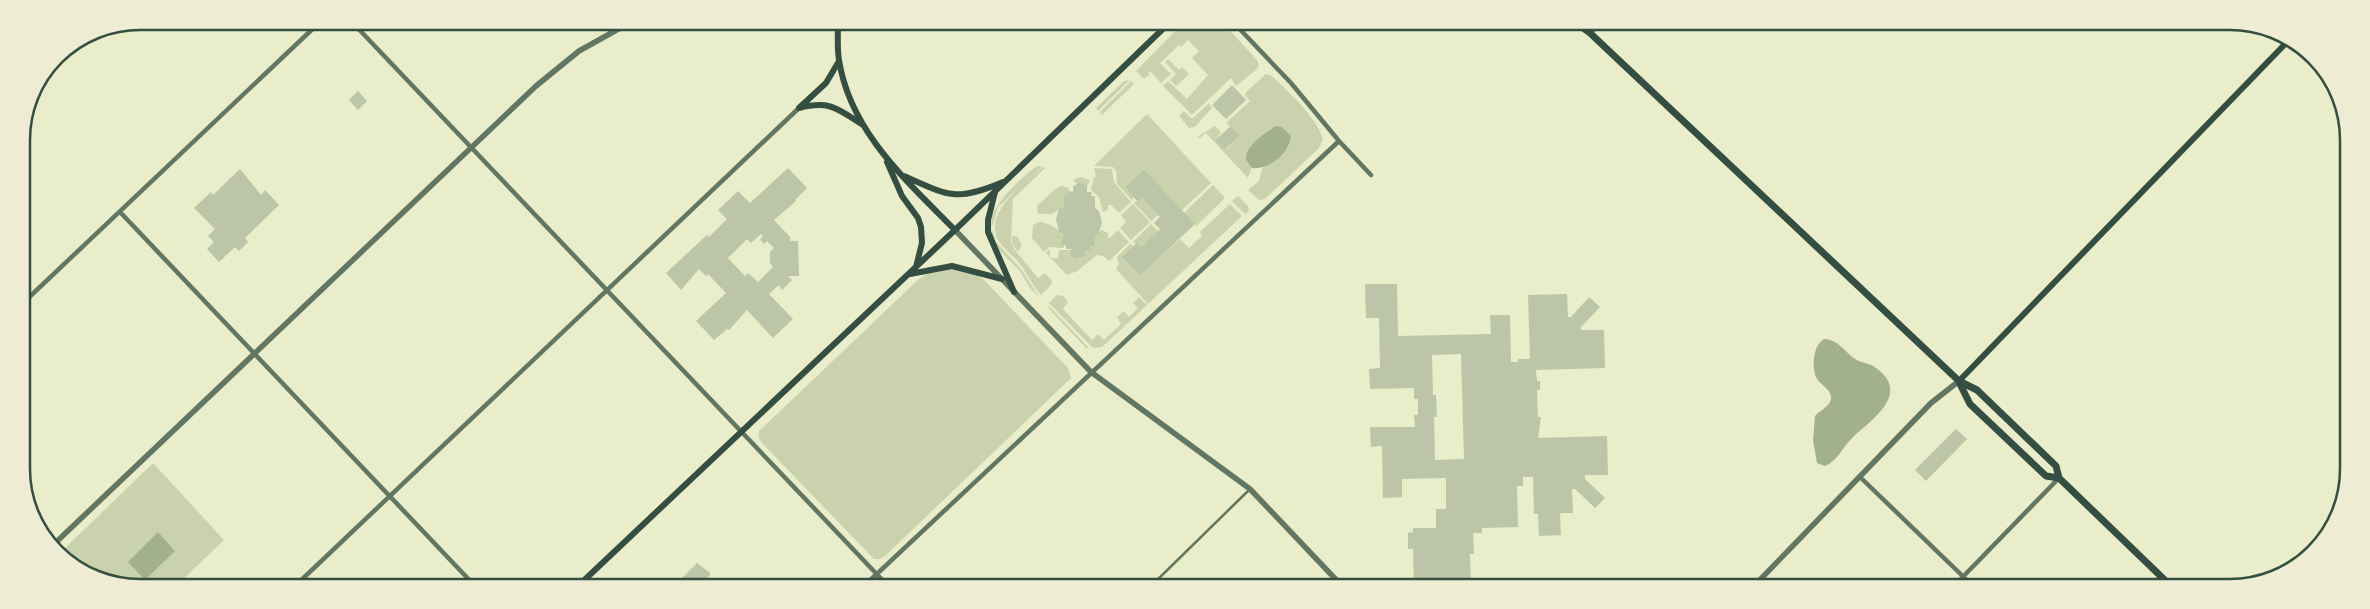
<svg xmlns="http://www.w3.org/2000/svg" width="2370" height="609" font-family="Barlow,sans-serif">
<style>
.green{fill:#cad2ad}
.water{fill:#a3b18a}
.building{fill:#bcc5a7;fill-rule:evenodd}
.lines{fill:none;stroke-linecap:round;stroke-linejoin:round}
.service{stroke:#617663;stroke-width:2.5}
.minor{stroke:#617663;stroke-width:4.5}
.tertiary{stroke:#617663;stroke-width:5.5}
.secondary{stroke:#344e41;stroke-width:6}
.primary{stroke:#344e41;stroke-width:7}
.rim{fill:none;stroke:#344e41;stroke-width:2.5}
</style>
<rect width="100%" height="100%" fill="#e9edc9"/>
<path class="green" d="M1184,22H1222L1257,60L1259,65L1257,69L1236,86L1231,78L1192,115L1163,86L1168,81L1187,99L1208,75L1192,58L1199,51L1188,40L1181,47L1179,45L1160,63L1171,74L1161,83L1150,71L1148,73L1150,75L1144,79L1136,71Z
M1168,59L1179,70L1182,67L1189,74L1176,86L1170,80L1176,74L1165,62Z
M1266,74L1272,76C1288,92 1318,118 1323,140L1318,149L1265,199L1259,200L1248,190L1259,181L1263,166L1253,164L1248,178L1206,133L1200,138L1197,137L1215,126L1221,132L1215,140L1225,150L1240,136L1226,123L1250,101L1245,95L1247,91Z
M1130,80L1098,111L1096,108L1124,81Z
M1131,81L1134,84L1102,115L1100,112Z
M1209,103L1212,108L1195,127L1189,128L1179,116L1184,111L1192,119Z
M1147,114L1211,183L1182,210L1144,169L1125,187L1134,197L1132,200L1117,184L1116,171L1113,167L1094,166Z
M1037,166L1042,167L998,207L992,227C986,209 1023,176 1037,166Z
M1043,167L1045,168L1013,199L1011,242L1014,249L1038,278L1045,273L1052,281L1051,285L1041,295C1032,285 1027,273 1019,263C1013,255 1003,249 998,240C983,211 1025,184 1043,167Z
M1094,168L1112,169L1114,182L1131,202L1119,213L1111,205H1108V210L1103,212L1099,197L1091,190L1094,177H1096Z
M1080,177L1089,180L1091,179L1087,186L1077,184L1073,180Z
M1213,185L1225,198L1196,226L1184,213Z
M1061,186L1069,188L1068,195H1064V207L1052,214H1038L1037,206L1055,189Z
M1238,196L1248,206L1249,211L1245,214L1232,201Z
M1142,198L1158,215L1151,221L1134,203Z
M1133,204L1150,222L1131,240L1120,228L1126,222L1121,215Z
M1230,204L1242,216L1148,304L1116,269L1119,264L1117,257L1130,244L1134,246L1123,258L1140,276L1180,239L1189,248L1202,236L1200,232Z
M1039,222C1049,223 1060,229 1063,236C1064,240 1063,244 1064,248L1049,247L1044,252L1032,238L1033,225Z
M1151,224L1158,231L1141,247L1133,242Z
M992,229L996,242L1021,269L1038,295C1028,289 1026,279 1019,270C1010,260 987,243 992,229Z
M1102,230L1108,233V238H1110L1118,230L1129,242L1109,261L1103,256L1097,255L1077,271L1067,275L1046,253L1050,249V258H1058L1059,250H1071V256L1077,259L1081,258L1095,235Z
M1012,236H1017L1022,245L1018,252L1012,243Z
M949,268L974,273L984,280L1068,368L1071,378L885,556L880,559H874L762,443L759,438V431L919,279L930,272Z
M1057,295L1063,296L1068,302L1063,309L1092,340L1098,334L1104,340L1121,324L1117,317L1124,311L1129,317L1138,308L1133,303L1139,297L1147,305L1102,347L1093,348L1049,303Z
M1048,305L1088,347V348L1087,349L1050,310Z
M153,463L224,540L177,585H116L59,554Z"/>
<path class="water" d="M1276,126L1282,127L1291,136C1289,154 1269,170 1252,168L1246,160C1245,146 1265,133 1276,126Z
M1824,339C1839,340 1844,351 1855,359C1861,363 1870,363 1876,368C1911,393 1873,419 1854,436C1843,446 1839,460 1825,466L1817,463L1813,440L1815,416C1819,411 1827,408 1830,402C1835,392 1822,386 1817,379C1811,368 1813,345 1824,339Z
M158,532L175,551L145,580L128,562Z"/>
<path class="building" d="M1232,85L1246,100L1226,119L1212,105Z
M358,91L367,101L358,110L349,100Z
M1231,126L1240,136L1224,150L1215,140Z
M788,168L807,188L795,200L796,201L774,220L791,238L789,240L791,241H798L799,276H788L792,280L782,290L779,285L769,294L793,319L773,338L747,310L729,330L727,329L714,340L696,321L726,293L708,274L706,276L699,269L681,290L666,273L707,235L709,237L727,219L718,210L738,191L750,203ZM761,234L763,236L760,239L764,244L767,241L774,248L770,252V263L773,267L758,282L748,273L745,276L728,258L747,239L751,243Z
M240,169L261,195L265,190L279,205L245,238L248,242L239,251L235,247L219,262L207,249L214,242L208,236L215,229L194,208L211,192L213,195Z
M1144,169L1195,224L1140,276L1122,257L1137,243L1141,247L1160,229L1154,223L1160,217L1142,198L1138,202L1125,187Z
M1080,183L1087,186V192H1092L1091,196H1095V208L1099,211L1102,222L1099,233L1095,235L1094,246H1090V250H1085V256L1077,259L1071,256V249H1066V245H1062L1063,234L1059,232L1056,219L1059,209L1064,207V195H1068V191L1073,192V186Z
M1365,284H1397L1398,336L1491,334L1490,315H1510L1511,362H1518V359H1530L1528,295L1567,294L1568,317H1571L1589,297L1600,307L1581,327V330H1604L1605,368L1536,370L1537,381H1540V390H1537L1538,417H1541L1538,438L1607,436L1608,475H1585V479L1605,498L1595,508L1575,489H1572L1573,513H1560L1561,535L1539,536L1538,514H1534L1533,477H1523V486H1517L1518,527L1482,528V533H1473L1474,554H1470L1471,585L1477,587H1414L1413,549H1408V533L1413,532V528H1436V509H1446V478L1402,479V497L1383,498L1382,446L1371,447L1370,427H1415L1414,415H1418V399H1414V388L1370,389L1369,369L1380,368L1379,318H1366ZM1461,354L1464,459L1435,460L1434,417H1437L1436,395H1433L1432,355Z
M1956,429L1967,439L1926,481L1915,470Z
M697,563L709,572L711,574L706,579L713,586H684L679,581Z"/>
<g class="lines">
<path class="service" d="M1151,586L1250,489"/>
<path class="minor" d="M351,21L888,586
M1233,22L1291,83L1339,141L1371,175
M1590,33L1601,23
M120,212L475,586
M22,304L321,21
M1860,477L1974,587
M1761,579L1769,587
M295,586L799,108
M864,586L1339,141
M1953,587L2059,478
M2151,587L2161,577"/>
<path class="tertiary" d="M955,230L1091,372L1250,489L1343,587
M52,546L536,86L579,51L631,22
M1753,587L1931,403L1959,381"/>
<path class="secondary" d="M838,22C838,35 837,48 839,60C850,132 908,182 955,230
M800,107L826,83L839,61
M799,108C830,100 838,109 863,125
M887,162L902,196L918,218L921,227L922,243L916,267
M904,176C949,196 956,202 1003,182
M995,192L988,220V232L1014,292
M910,274L952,266L1002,279
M1959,381L2287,42
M578,586L955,230L1170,22"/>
<path class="primary" d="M1576,23L1590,33L1959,381L1977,390L2056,466L2059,478L2172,587
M1959,382L1970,404L2046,476L2059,478"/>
</g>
<path d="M0 0H2370V609H0ZM140 30H2230A110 110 0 0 1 2340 140V469A110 110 0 0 1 2230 579H140A110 110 0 0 1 30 469V140A110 110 0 0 1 140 30Z" fill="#eeecd3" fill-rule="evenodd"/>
<path class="rim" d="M140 30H2230A110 110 0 0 1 2340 140V469A110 110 0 0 1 2230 579H140A110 110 0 0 1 30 469V140A110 110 0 0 1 140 30Z"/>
</svg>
